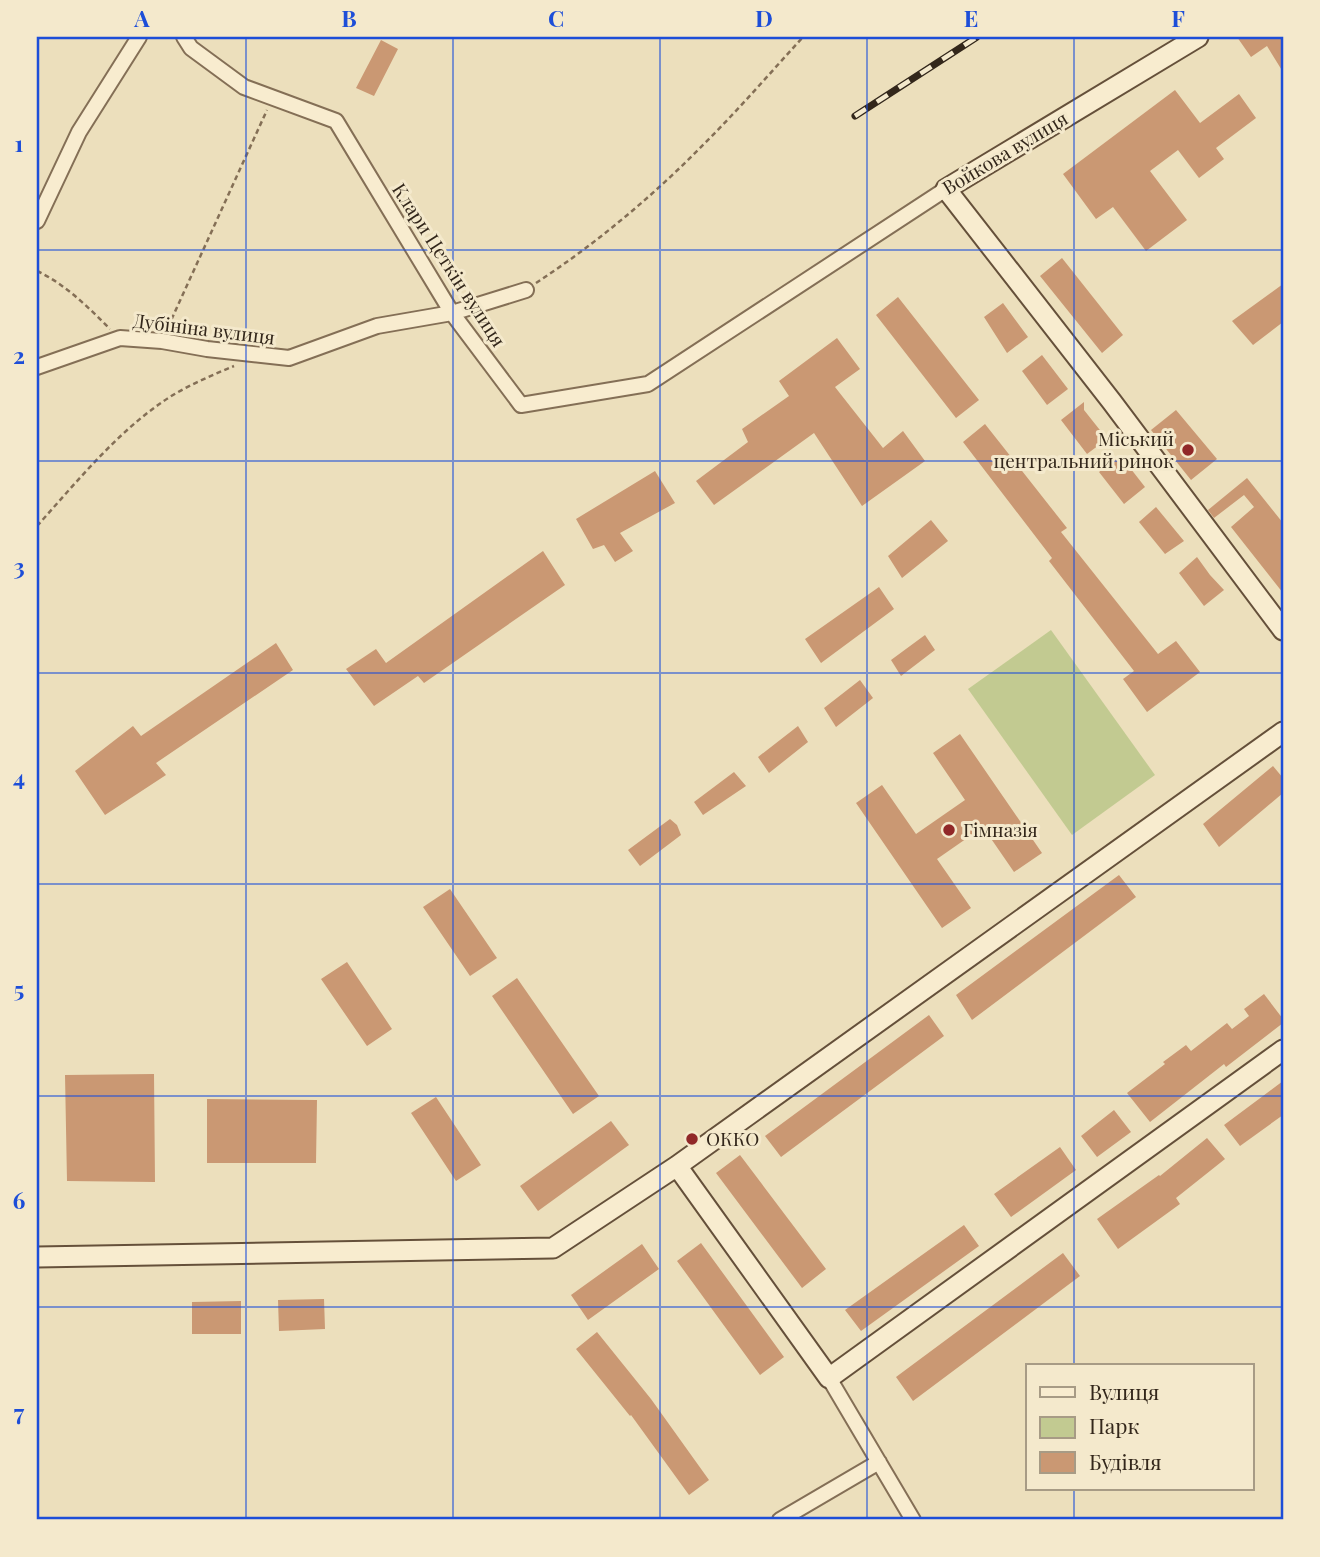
<svg xmlns="http://www.w3.org/2000/svg" width="1320" height="1557" font-family="'Playfair Display',serif">
<style>
.green{fill:#c2ca91}
.building{fill:#ca9873}
.lines{fill:none;stroke-linecap:round;stroke-linejoin:round}
.street-casing{stroke:#846f56;stroke-width:18}
.secondary-casing{stroke:#65503a;stroke-width:23}
.path{stroke:#846f56;stroke-width:2.5;stroke-dasharray:5 3.5;stroke-linecap:butt}
.street{stroke:#f8eccf;stroke-width:14}
.secondary{stroke:#f8eccf;stroke-width:19}
.rail-casing{stroke:#33271b;stroke-width:7}
.rail{stroke:#f4e9cc;stroke-width:4.5;stroke-dasharray:13;stroke-linecap:butt}
.grid{fill:none;stroke:#1d4ed8;stroke-width:2;stroke-opacity:0.55}
.poi-dot{fill:#912828;stroke:#f4e9cc;stroke-width:2.5}
.labels{text-anchor:middle;stroke-width:6;stroke-linejoin:round;paint-order:stroke}
.street-label{font-size:19px;fill:#33271b;stroke:#f4e9cc}
.poi-label{font-size:19px;fill:#33271b;stroke:#f4e9cc;text-anchor:start}
.neatline{fill:none;stroke:#1d4ed8;stroke-width:2.5}
.grid-label{font-size:23px;text-anchor:middle;font-weight:bold;fill:#1d4ed8}
</style>
<rect width="100%" height="100%" fill="#ecdfbc"/>
<path class="green" d="M1051,630L1155,775L1072,835L968,689Z"/>
<path class="building" d="M1237,37H1283V72L1267,46L1251,57Z
M381,40L398,49L374,96L356,88Z
M1175,90L1200,123L1239,94L1256,118L1216,148L1224,159L1199,178L1178,150L1150,171L1187,220L1146,251L1113,207L1096,219L1063,174Z
M1062,258L1123,335L1102,353L1040,276Z
M1283,284V322L1253,345L1232,321Z
M898,297L979,400L956,418L876,315Z
M1003,303L1028,337L1007,353L984,317Z
M837,338L860,369L835,387L883,448L903,431L925,461L862,506L814,433L714,505L696,481L748,442L742,429L789,396L779,381Z
M1042,355L1068,389L1047,405L1022,371Z
M1084,402V410L1107,439L1087,454L1061,420Z
M1176,410L1217,459L1191,480L1151,430Z
M985,424L1067,528L1061,532L1158,654L1176,641L1200,672L1147,712L1123,679L1134,671L1049,561L1052,558L963,442Z
M1120,455L1145,487L1124,504L1099,472Z
M655,471L675,503L620,533L633,551L615,562L604,545L593,549L576,519Z
M1247,478L1283,523V593L1231,527L1254,507L1244,495L1214,518L1208,510Z
M1156,507L1184,541L1165,554L1139,522Z
M931,520L948,541L902,578L888,556Z
M543,551L565,585L424,683L418,676L374,706L346,669L376,649L386,663Z
M1197,557L1210,575L1224,590L1204,606L1179,573Z
M879,587L894,609L821,663L805,639Z
M925,635L935,650L901,676L891,660Z
M276,643L293,670L156,763L166,775L105,815L75,771L133,726L141,736Z
M860,680L873,698L836,727L824,708Z
M798,726L808,742L769,773L758,757Z
M960,734L1042,853L1014,872L983,827L937,859L971,908L942,928L856,803L882,785L916,834L965,800L933,753Z
M1273,766L1283,778V793L1219,847L1203,824Z
M734,772L746,786L703,815L694,802Z
M670,819L677,825L681,835L640,866L628,850Z
M1119,875L1136,897L972,1020L956,995Z
M450,889L497,958L470,976L423,907Z
M347,962L392,1029L367,1046L321,979Z
M517,978L599,1096L573,1114L492,996Z
M1264,994L1283,1019V1023L1226,1067L1224,1064L1150,1122L1127,1093L1165,1064L1163,1062L1186,1045L1191,1051L1227,1023L1232,1029L1249,1016L1244,1009Z
M929,1015L944,1036L781,1157L765,1136Z
M154,1074L155,1182L67,1181L65,1075Z
M1283,1081V1115L1240,1146L1224,1125Z
M436,1097L481,1165L456,1181L411,1113Z
M207,1099L317,1100L316,1163H207Z
M1114,1110L1131,1132L1097,1157L1081,1136Z
M611,1121L629,1145L538,1211L520,1186Z
M1207,1138L1225,1159L1176,1198L1180,1204L1118,1249L1097,1219L1159,1175L1160,1176Z
M1060,1147L1076,1170L1011,1217L994,1194Z
M740,1155L826,1269L802,1288L716,1173Z
M964,1225L979,1246L861,1331L845,1310Z
M701,1243L784,1357L760,1375L677,1261Z
M642,1244L659,1269L588,1320L571,1295Z
M1063,1253L1080,1276L913,1401L896,1377Z
M324,1299L325,1329L279,1331L278,1300Z
M241,1301V1334H192V1302Z
M597,1332L651,1399L709,1480L689,1495L631,1415L630,1416L576,1349Z"/>
<g class="lines">
<defs>
<path id="street" d="M184,37L191,48L244,87L336,121L452,313L521,405L648,384L946,189
M37,221L79,132L139,37
M37,367L120,338L162,341L207,349L289,358L377,326L452,313L526,290
M829,1378L913,1520
M780,1520L879,1462"/>
<path id="secondary" d="M1198,37L946,189L1112,402L1283,630
M677,1166L829,1378L1283,1050
M37,1257L553,1248L677,1166L1283,732"/>
</defs>
<use href="#street" class="street-casing"/>
<use href="#secondary" class="secondary-casing"/>
<path class="path" d="M37,271C65,284 88,307 110,329
M536,283C597,243 654,195 705,143C739,109 771,72 803,37
M168,327L267,110
M37,526C75,484 112,438 158,405C181,388 208,377 234,366"/>
<use href="#street" class="street"/>
<use href="#secondary" class="secondary"/>
<defs>
<path id="rail" d="M855,116L977,37"/>
</defs>
<use href="#rail" class="rail-casing"/>
<use href="#rail" class="rail"/>
</g>
<path class="grid" d="M246,37V1520M453,37V1520M660,37V1520M867,37V1520M1074,37V1366M37,250H1283M37,461H1283M37,673H1283M37,884H1283M37,1096H1283M37,1307H1283M1074,1489V1520"/>
<g class="poi-dot">
<circle cx="1188" cy="450" r="7"/>
<circle cx="949" cy="830" r="7"/>
<circle cx="692" cy="1139" r="7"/>
</g>
<g class="labels">
<g class="street-label">
<text transform="translate(1005 153) rotate(-31)" y="7">Войкова вулиця</text>
<text transform="translate(449 265) rotate(57)" y="7">Клари Цеткін вулиця</text>
<text transform="translate(204 329) rotate(7)" y="7">Дубініна вулиця</text>
</g>
<g class="poi-label">
<text x="1174" y="446" text-anchor="end">Міський<tspan x="1174" dy="22">центральний ринок</tspan></text>
<text x="963" y="837">Гімназія</text>
<text x="706" y="1146">ОККО</text>
</g>
</g>
<rect width="1320" height="1557" fill="none" stroke="#f4e9cc" stroke-width="77"/>
<rect x="1026" y="1364" width="228" height="126" fill="#f4e9cc" stroke="#a79b85" stroke-width="2"/>
<rect x="1040" y="1387" width="35" height="10" fill="#f8eccf" stroke="#a79b85" stroke-width="2"/>
<text x="1089" y="1400" font-size="21" fill="#33271b">Вулиця</text>
<rect x="1040" y="1417" width="35" height="21" fill="#c2ca91" stroke="#a79b85" stroke-width="2"/>
<text x="1089" y="1434" font-size="21" fill="#33271b">Парк</text>
<rect x="1040" y="1452" width="35" height="21" fill="#ca9873" stroke="#a79b85" stroke-width="2"/>
<text x="1089" y="1470" font-size="21" fill="#33271b">Будівля</text>
<rect x="38" y="38" width="1244" height="1480" class="neatline"/>
<g class="grid-label">
<text x="142" y="27">A</text>
<text x="349" y="27">B</text>
<text x="556" y="27">C</text>
<text x="764" y="27">D</text>
<text x="971" y="27">E</text>
<text x="1178" y="27">F</text>
<text x="19" y="152">1</text>
<text x="19" y="364">2</text>
<text x="19" y="575">3</text>
<text x="19" y="786">4</text>
<text x="19" y="998">5</text>
<text x="19" y="1209">6</text>
<text x="19" y="1421">7</text>
</g>
</svg>
